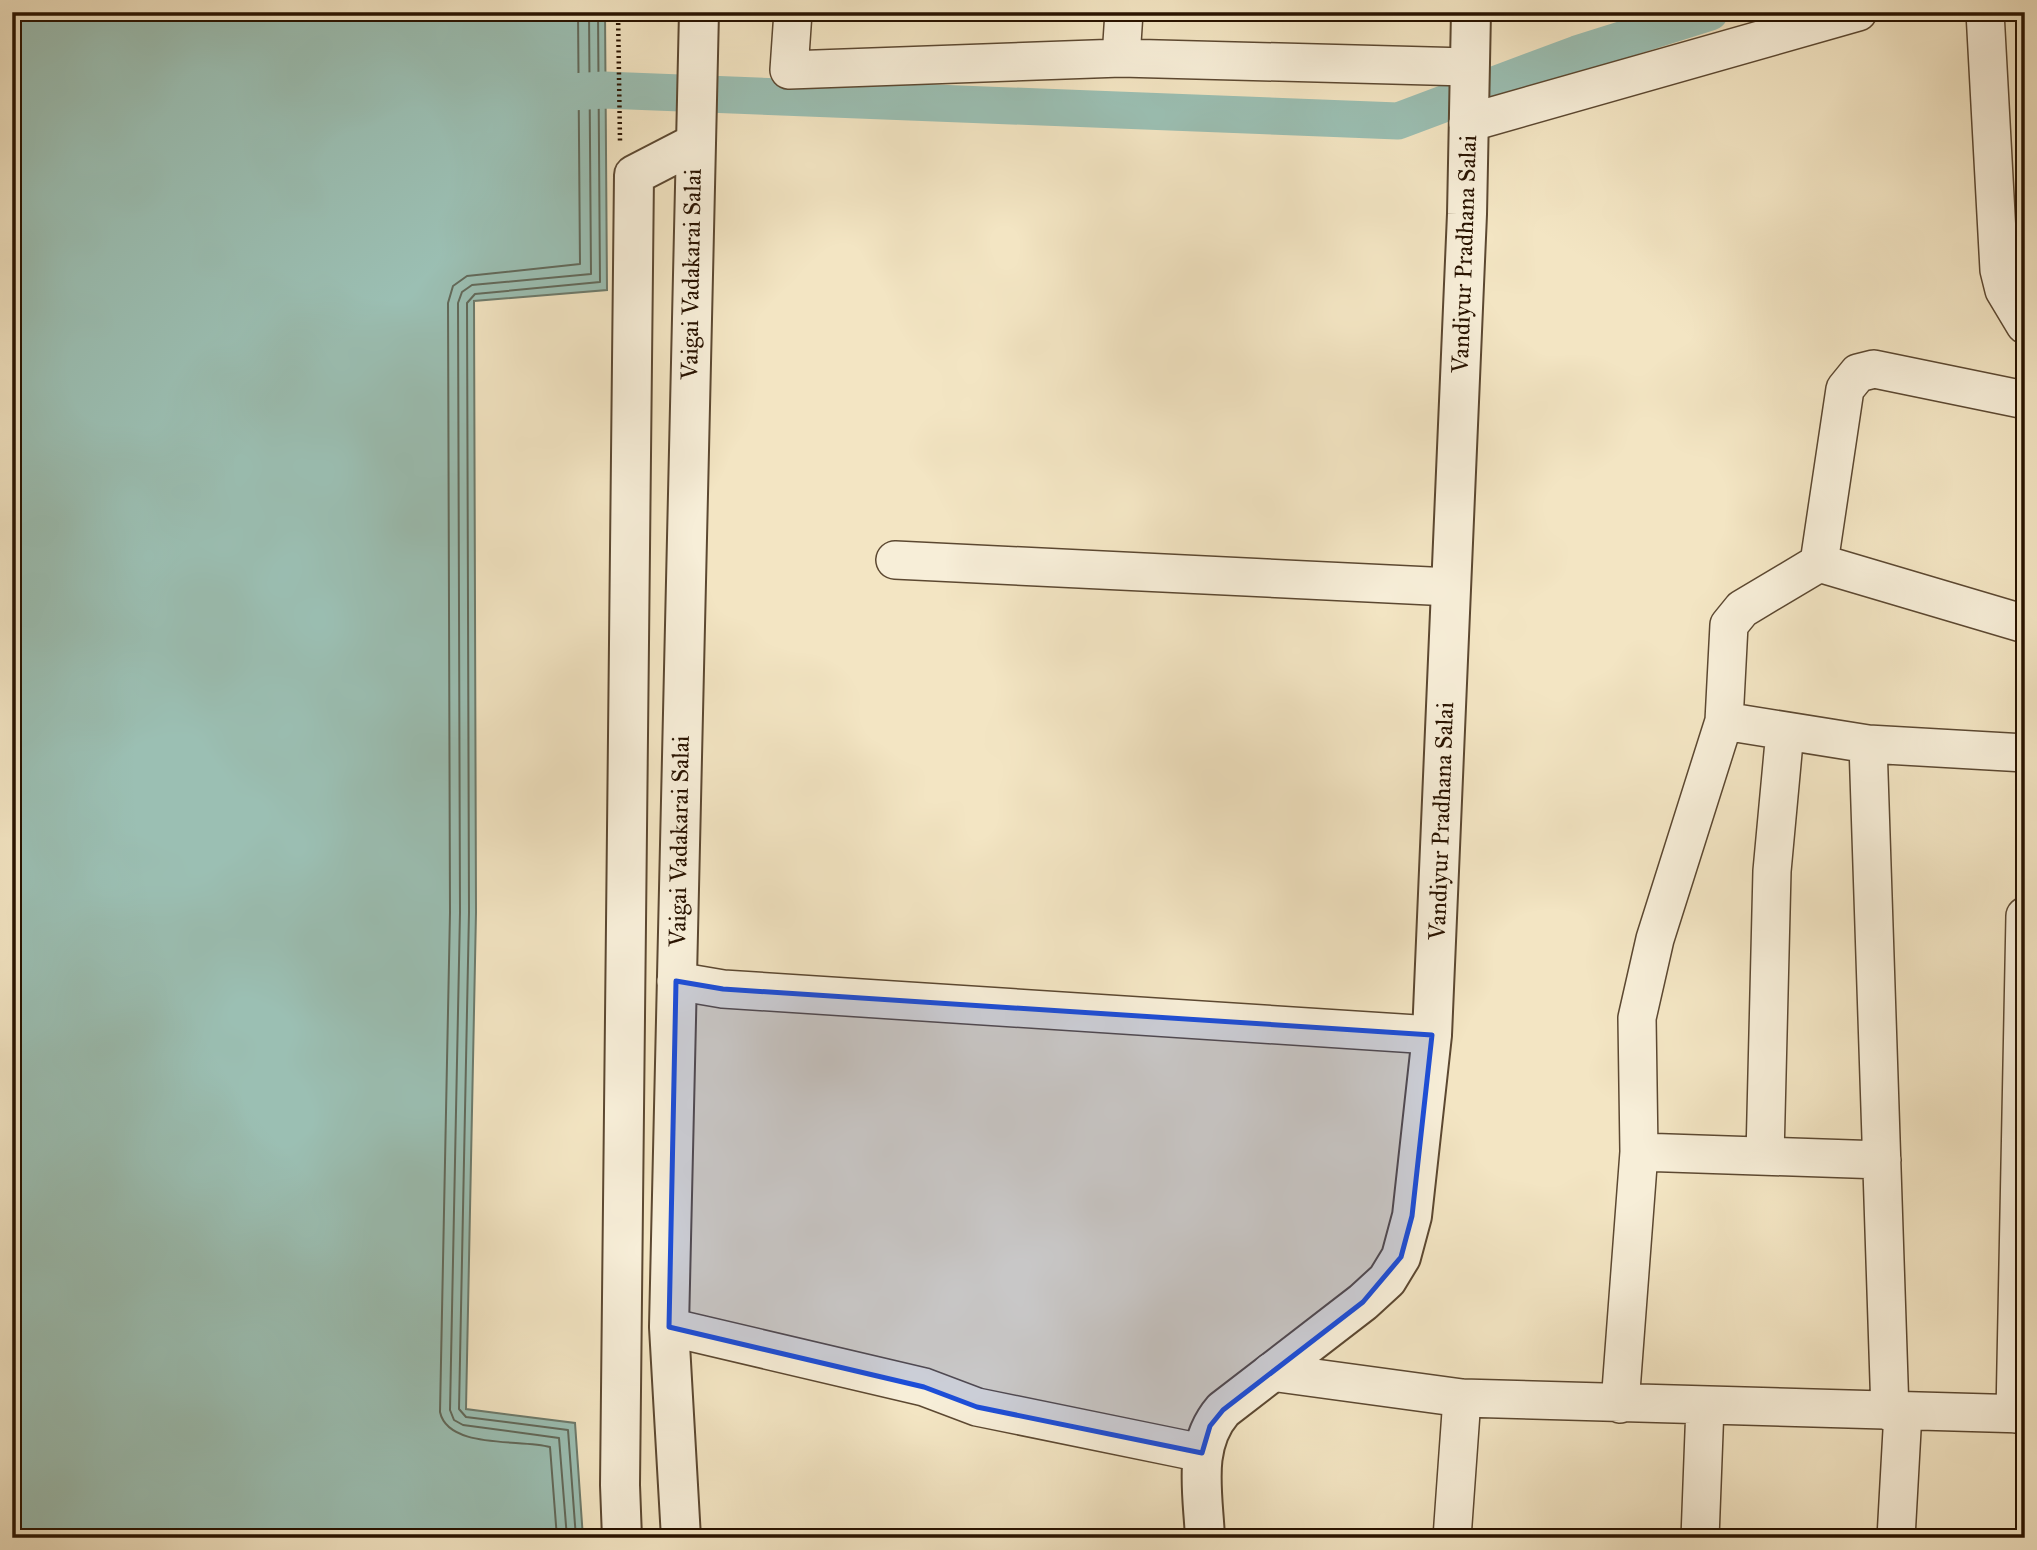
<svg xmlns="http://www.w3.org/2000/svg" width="2037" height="1550" font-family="'IM FELL Great Primer',serif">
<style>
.water{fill:#9bbfb3;stroke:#6d7a6b;stroke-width:2}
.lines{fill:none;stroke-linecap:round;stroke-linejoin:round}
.shore{stroke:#62695a;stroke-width:2}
.canal{stroke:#9bbfb3;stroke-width:37}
.minor-casing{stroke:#5c4831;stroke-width:40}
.tertiary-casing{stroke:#5c4831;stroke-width:42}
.path{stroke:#291300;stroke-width:4.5;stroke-dasharray:2 3.5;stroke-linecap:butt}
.minor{stroke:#f7eed8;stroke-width:37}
.tertiary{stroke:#f7eed8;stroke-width:38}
.marked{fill:#1d4ed8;fill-opacity:0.2;stroke:#1d4ed8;stroke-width:5;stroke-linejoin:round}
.labels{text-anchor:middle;stroke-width:7;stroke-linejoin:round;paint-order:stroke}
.street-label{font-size:24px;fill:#291300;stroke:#f7eed8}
</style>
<rect width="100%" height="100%" fill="#f3e5c3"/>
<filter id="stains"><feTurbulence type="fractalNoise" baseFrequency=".00286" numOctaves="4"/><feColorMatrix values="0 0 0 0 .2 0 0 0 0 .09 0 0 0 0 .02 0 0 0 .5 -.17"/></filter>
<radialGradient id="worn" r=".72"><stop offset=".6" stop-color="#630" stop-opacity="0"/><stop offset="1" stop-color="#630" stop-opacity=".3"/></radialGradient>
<path class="water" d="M12,12H605L607,290L474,301L476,912L466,1409L575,1423L583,1538H12Z"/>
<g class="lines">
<path class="shore" d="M557,1538L550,1447C519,1439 448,1449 440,1412L450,912L448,303L453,286L467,276L580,264L578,12
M567,1538L559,1438L463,1425L454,1420L450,1410L460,912L458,303L462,292L472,285L591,274L589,12
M576,1538L568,1430L466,1417L459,1409L469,912L467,303L475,294L600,282L598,12"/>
<path class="canal" d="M554,93L604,90L1398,121L1577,54L1710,12"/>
<defs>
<path id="minor" d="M793,12L789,70L1121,58L1468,67
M1985,12L1999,270L2004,290L2025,325
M1121,58L1124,12
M1468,123L1858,12
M895,560L1451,587
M1819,563L2025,624
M1724,721L1868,744L2025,753
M1868,744L1890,1412
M676,981L723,989L1432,1035
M1639,1152L1882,1160
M1765,1156L1772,871L1785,731
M669,1327L924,1387L977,1407L1202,1453
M1271,1372L1462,1398L2025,1414
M1620,1404L1639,1152L1637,1018L1655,939L1724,721L1729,625L1742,609L1819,563L1845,389L1858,373L1874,369L2025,400
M2015,1414L2025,916
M1452,1538L1462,1398
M1700,1538L1705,1406
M1896,1538L1903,1412"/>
<path id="tertiary" d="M622,1538L620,1485L634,175L694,144
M681,1538L669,1327L699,12
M1205,1538C1203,1492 1192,1446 1223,1410L1363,1302L1387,1280L1401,1257L1412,1216L1432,1035L1467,214L1471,12"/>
</defs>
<use href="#minor" class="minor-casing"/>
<use href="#tertiary" class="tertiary-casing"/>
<path class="path" d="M618,12L620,141"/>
<use href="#minor" class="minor"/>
<use href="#tertiary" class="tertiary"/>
</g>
<path class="marked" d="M676,981L723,989L1432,1035L1412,1216L1401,1257L1363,1302L1223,1410L1210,1426L1202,1453L977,1407L924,1387L669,1327Z"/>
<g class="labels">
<g class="street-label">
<text transform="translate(1464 254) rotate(-88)" y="8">Vandiyur Pradhana Salai</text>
<text transform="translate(691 274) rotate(-89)" y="8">Vaigai Vadakarai Salai</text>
<text transform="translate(1441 821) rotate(-88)" y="8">Vandiyur Pradhana Salai</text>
<text transform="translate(679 841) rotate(-89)" y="8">Vaigai Vadakarai Salai</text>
</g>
</g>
<rect width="2037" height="1550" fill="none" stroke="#f3e5c3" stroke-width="42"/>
<rect x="14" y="14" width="2009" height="1522" fill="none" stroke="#291300" stroke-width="3.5"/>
<rect x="21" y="21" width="1995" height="1508" fill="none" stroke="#291300" stroke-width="2"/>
<rect width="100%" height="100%" filter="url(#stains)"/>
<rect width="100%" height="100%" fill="url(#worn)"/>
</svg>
